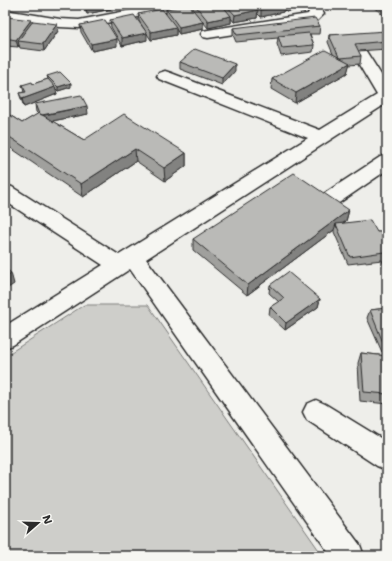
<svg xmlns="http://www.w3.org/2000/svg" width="392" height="561" font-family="'Shantell Sans',sans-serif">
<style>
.green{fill:#cececa;stroke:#7c7c7a}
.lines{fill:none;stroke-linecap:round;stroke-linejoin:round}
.minor-casing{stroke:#2b2b2b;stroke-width:3}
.minor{fill:#f6f6f2;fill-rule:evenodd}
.wall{fill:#a0a09d;stroke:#2b2b2b}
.shaded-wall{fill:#828280;stroke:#2b2b2b}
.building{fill:#babab7;stroke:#2b2b2b}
</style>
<rect width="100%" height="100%" fill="#eeeeea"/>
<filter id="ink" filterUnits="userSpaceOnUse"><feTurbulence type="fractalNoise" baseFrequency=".025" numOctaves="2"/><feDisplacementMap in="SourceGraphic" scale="8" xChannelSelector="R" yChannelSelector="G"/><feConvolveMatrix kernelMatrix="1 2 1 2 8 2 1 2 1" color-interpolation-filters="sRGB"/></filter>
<g filter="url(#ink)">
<path class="green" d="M84,305H148L323,556H7L5,554V356Z"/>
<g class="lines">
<defs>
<path id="minor" d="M158,5H188L186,8L181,9L79,28L60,27L5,18V10L60,19L79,20Z
M303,5H318L324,14L317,21L312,22L208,38L203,37L201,34L203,31L208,30L308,14L309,12Z
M359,46L364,48L387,84V103L146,259L360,545L364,556H331L130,269L13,345L5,348V326L103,265L5,201V185L12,187L119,255L308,138L159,79L157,76L159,73L165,71L171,73L320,130L377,95L351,51L354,48Z
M387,155V170L330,209L323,211L316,209L313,204L316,199L380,157Z
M316,400L325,404L387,442V470L377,466L307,420L303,412L307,404Z"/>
</defs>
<use href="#minor" class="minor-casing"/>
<use href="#minor" class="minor"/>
</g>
<path class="wall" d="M82,5H110L111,9L87,14Z
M193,5H308V7L286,12L283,9V12L261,17L257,13V18L234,22L231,18V23L208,28L203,22V29L179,34L176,29V35L151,40L139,21L138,14H166V9L193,10Z
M371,5H387V16L385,17Z
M5,16L6,19L32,23L58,31L44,51L20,48L19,45L18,47L5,46Z
M110,20L147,40L122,46L111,27Z
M80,25L117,46L92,51L81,32Z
M320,26L319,34H310L314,45L313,52L281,56L277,44L278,38L236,42L233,35V28Z
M387,33V49L358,51L361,56L360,64L349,65L347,73L295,103L271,89L272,79L333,54L328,42L329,35Z
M180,62L235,71L222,85L180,69Z
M47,76L71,87L58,91L55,88L57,94L24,107L19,93L24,92L22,85L33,84L48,79Z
M35,104L88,114L52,121L84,140L186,153V166L165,181L136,161L83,197L5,144V112L22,123L38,114L36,112Z
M349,210L346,221L343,223L377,232H387V269H385L382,260L348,264L334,232V230L247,295L193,250V239Z
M270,285L320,299L318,307L285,330L269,315L270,307L279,302L269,293Z
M387,308V352H382L367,318L370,310Z
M361,353L387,356V404L360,401L358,363Z"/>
<path class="shaded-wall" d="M94,5H110L111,9L87,14L86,7Z
M114,5H134L115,9Z
M284,5L283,12L261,17V10Z
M287,5H308V7L286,12Z
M258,10L257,18L234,22L235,15Z
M387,10V16L385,17Z
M231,16V23L208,28V21Z
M31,20L32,27L18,41L19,45L18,47L16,40Z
M203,22V29L179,34V27Z
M57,24L58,31L44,51L43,44Z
M176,27V35L151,40V32Z
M147,33V40L122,46V38Z
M117,39V46L92,51L91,44Z
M350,63L347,73L295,103L296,93Z
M235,64V71L222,85V78Z
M71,83V87L58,91V87Z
M55,87L57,94L24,107L22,99Z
M87,106L88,114L42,123L40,116Z
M135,149L136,161L83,197L81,184Z
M186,153V166L165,181L164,168Z
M349,210L346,221L337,228L336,224L334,230L247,295L248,285Z
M11,273L14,284L5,290V277Z
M320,299L318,307L285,330L286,323Z"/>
<path class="building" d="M85,5H94L86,7Z
M185,5H189L203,22L179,27L166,9Z
M195,5H222L231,16L208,21Z
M226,5H253L258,10L235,15Z
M257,5H284L261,10Z
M381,5H387V10Z
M162,9L176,27L151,32L138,14Z
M134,15L147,33L122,38L110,20Z
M7,17L31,20L16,40L5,38V20Z
M315,18L320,26L237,35L233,28Z
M105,20L117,39L91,44L80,25Z
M33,21L57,24L43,44L18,41Z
M386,31L387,33V41L355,44L361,56L341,58L339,57L329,35Z
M309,33L314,45L282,48L278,36Z
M195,49L235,64L222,78L180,62Z
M325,50L350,63L296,93L272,79Z
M60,72L71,83L58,87L47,76Z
M48,79L55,87L22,99L19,93L26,92L22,85L32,82L33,84Z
M81,95L87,106L42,115L39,114L35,104Z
M5,112L22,123L39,113L84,140L124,114L186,153L164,168L135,149L81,184L5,134Z
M294,173L349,210L248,285L193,239Z
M370,220L377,232H387V259L384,252L350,257L336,224Z
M5,268L11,273L5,277Z
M288,272L320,299L286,323L270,307L284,298L270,285Z
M387,308V345H384L370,310Z
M361,353L387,356V394L364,392Z"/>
</g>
<rect width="392" height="561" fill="none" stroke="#f6f6f2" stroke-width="20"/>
<rect x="10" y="10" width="372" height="541" fill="none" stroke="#2b2b2b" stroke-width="1.5" filter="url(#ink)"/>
<g transform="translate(38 523) rotate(70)" stroke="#f6f6f2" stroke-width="3" paint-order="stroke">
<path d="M0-3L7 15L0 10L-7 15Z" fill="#2b2b2b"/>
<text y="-6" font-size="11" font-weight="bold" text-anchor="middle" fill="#2b2b2b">N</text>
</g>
</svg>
